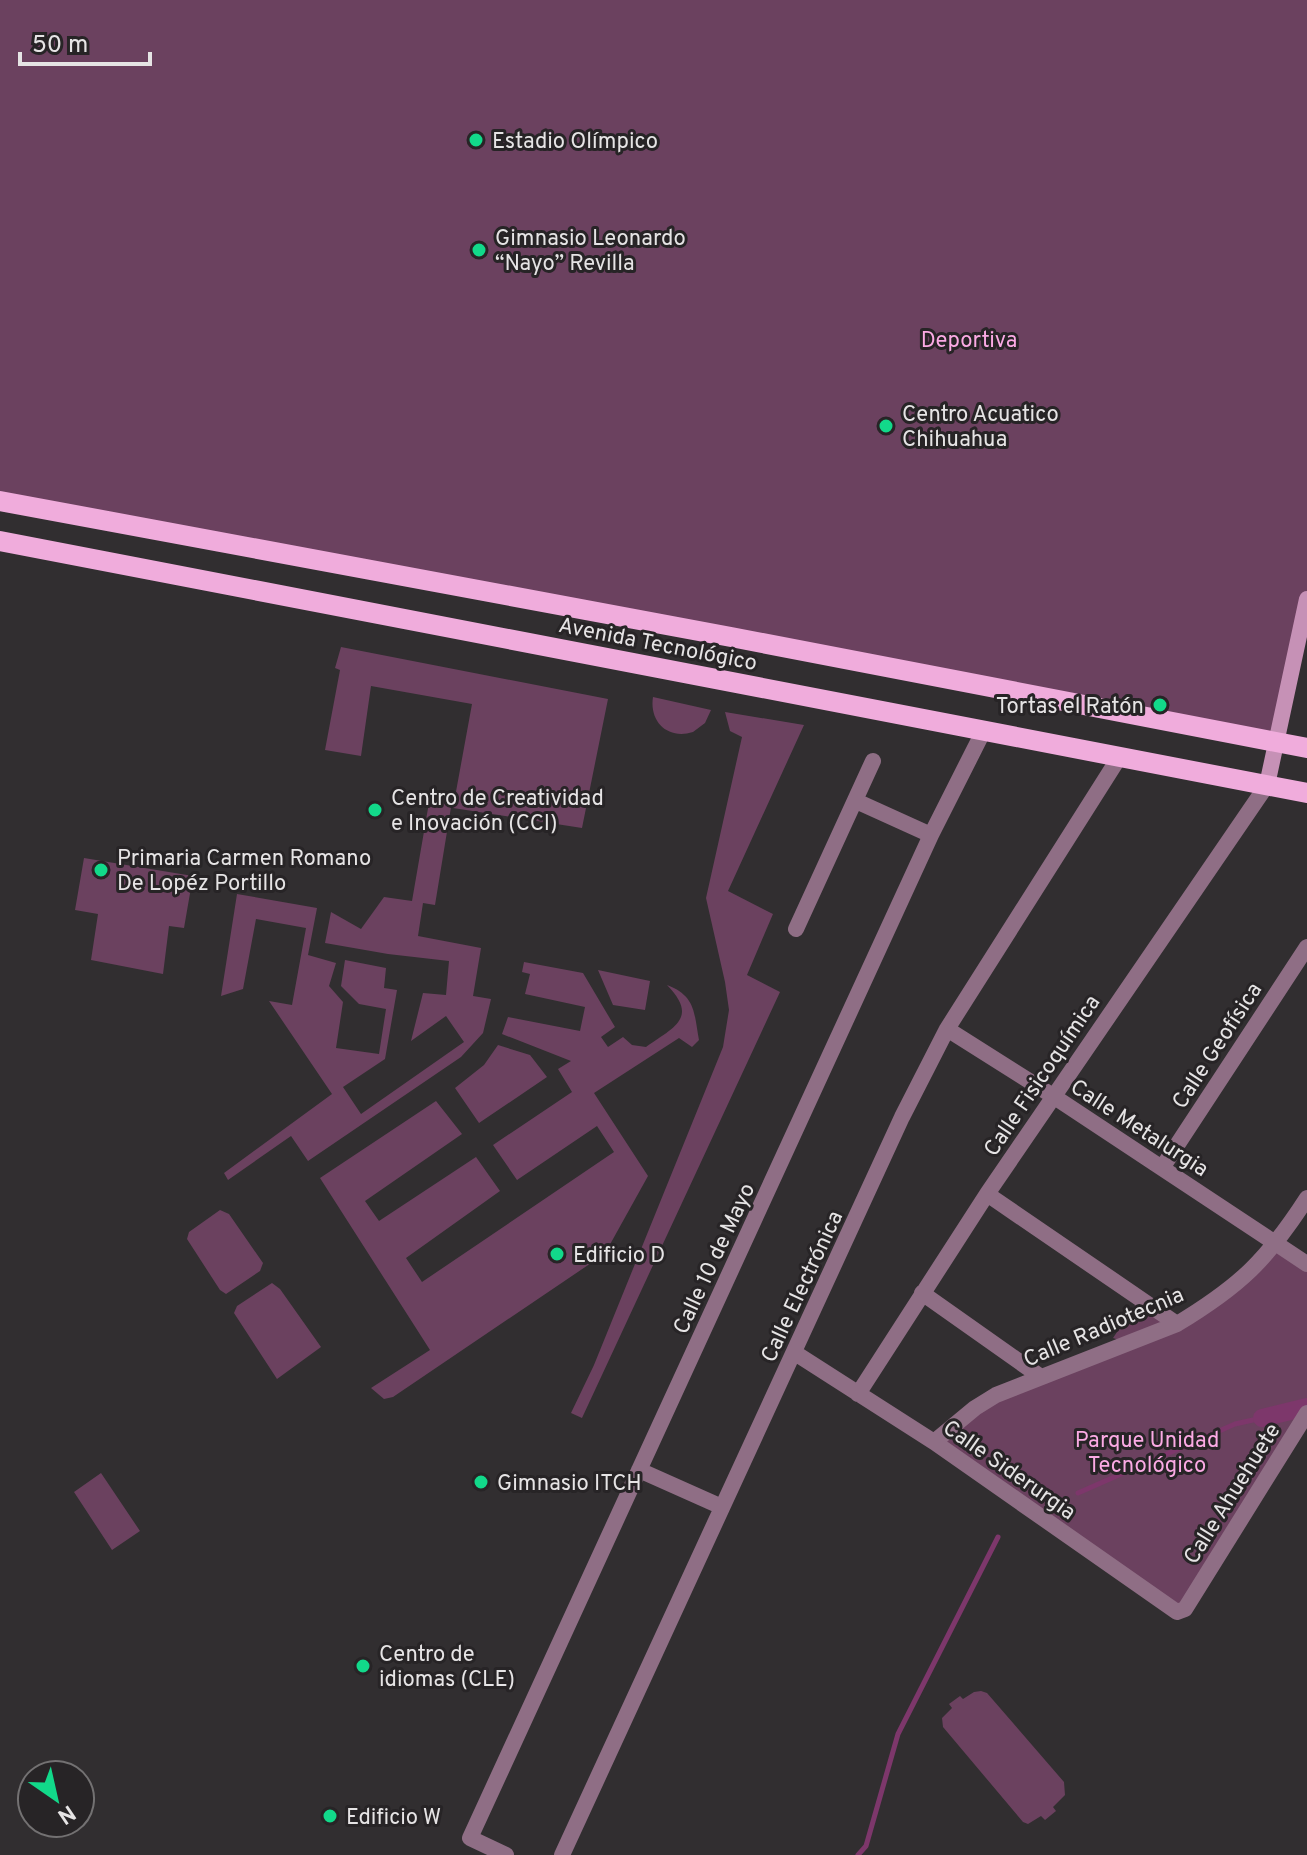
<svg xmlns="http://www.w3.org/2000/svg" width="1307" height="1855" font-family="Overpass,sans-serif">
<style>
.green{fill:#6b415f}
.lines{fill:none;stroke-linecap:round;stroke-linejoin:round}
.stream{stroke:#7d376b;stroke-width:5}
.canal{stroke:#7d376b;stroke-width:18}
.street{stroke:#8f6e85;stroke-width:16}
.secondary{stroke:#c691b6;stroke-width:16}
.primary{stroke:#f0acdc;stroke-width:20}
.poi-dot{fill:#12d98a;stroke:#272426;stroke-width:3}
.labels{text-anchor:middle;stroke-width:6;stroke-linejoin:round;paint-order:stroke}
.poi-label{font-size:22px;fill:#e6e4e5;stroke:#272426;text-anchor:start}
.park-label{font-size:22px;fill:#fbaae4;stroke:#272426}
.street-label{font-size:22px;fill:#e6e4e5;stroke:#272426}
</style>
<rect width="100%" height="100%" fill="#312e30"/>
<path class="green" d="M0,0H1307V597L1277,741L0,501Z
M341,647L608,699L582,828L453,808L472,704L371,686L361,756L325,750L340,670L335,668Z
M653,697L711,710L705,723L693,732C668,740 649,722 653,697Z
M725,712L804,725L728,891L773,914L747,975L780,992L582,1418L571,1413L594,1365L723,1047L729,1010L725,982L706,898L742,737L730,731Z
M431,791L453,795L435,905L423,903L418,936L481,948L473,996L491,999L483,1033L461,1057L308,1161L291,1136L228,1180L224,1173L332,1094L269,1001L292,1005L306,928L256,919L243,989L221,996L237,894L317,908L308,955L336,963L329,986L343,1002L336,1048L379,1054L386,1009L359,1004L341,986L345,960L386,968L384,988L397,990L385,1059L343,1087L361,1114L464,1042L446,1016L411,1041L423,993L446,995L449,961L388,954L325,943L331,912L361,929L384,897L412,901Z
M84,858L193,876L184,928L169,926L163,974L91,960L98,914L75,910Z
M524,962L583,973L615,1027L601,1037L608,1047L623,1037L632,1045L646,1047C674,1027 699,1018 667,985C696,996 694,1013 699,1040L692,1047L679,1038L594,1093L648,1176L608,1248L600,1257L393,1397L384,1399L371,1388L430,1350L320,1178L436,1101L462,1134L365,1201L379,1221L476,1157L500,1191L406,1258L422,1282L614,1152L597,1126L517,1180L493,1145L572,1092L558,1069L571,1061L502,1034L508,1017L580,1031L585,1007L525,994L530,974L522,972Z
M598,970L650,981L645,1010L613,1005Z
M498,1045L530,1055L547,1077L479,1123L455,1088L484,1065Z
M220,1210L229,1214L263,1263L260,1271L226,1294L220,1290L187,1239L189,1232Z
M1278,1245L1307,1266V1410L1180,1611L930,1439L990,1392L1122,1341L1113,1338L1139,1299L1170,1319L1218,1294Z
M272,1283L280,1289L321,1347L277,1379L234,1313L237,1306Z
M101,1473L140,1531L112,1550L74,1492Z
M981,1691L987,1693L1064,1782L1065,1795L1053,1807L1056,1811L1045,1820L1041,1816L1028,1824L1023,1822L943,1727L942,1718L952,1708L949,1704L960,1696L963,1699L974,1692Z"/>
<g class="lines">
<path class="stream" d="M1078,1493L1235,1424L1262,1418
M858,1855L866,1846L898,1734L998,1537"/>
<path class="canal" d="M1262,1418L1307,1407"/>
<path class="street" d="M856,801L931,835
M796,929L873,761
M947,1029L1053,1096L1307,1264
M1162,1168L1307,947
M987,1194L1177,1324
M922,1293L1041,1377
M795,1353L934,1442L1177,1612L1185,1609L1307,1413
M858,1394L987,1194L1267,785
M934,1442L975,1408L996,1395L1177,1324C1240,1286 1267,1260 1307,1198
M639,1470L722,1507
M506,1855L470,1838L931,835L984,730
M562,1855L902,1117L947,1029L1120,756"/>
<path class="secondary" d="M1267,785L1307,599"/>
<path class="primary" d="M0,501L731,637L1307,748
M0,541L1307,793"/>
</g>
<g class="poi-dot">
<circle cx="476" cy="140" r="8"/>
<circle cx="479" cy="250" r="8"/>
<circle cx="886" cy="426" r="8"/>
<circle cx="1160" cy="705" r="8"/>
<circle cx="375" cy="810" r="8"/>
<circle cx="101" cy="870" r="8"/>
<circle cx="557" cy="1254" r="8"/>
<circle cx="481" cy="1482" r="8"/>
<circle cx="363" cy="1666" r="8"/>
<circle cx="330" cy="1816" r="8"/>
</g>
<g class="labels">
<g class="poi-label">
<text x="492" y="148">Estadio Olímpico</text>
<text x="495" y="245">Gimnasio Leonardo<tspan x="495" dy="25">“Nayo” Revilla</tspan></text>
<text x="902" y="421">Centro Acuatico<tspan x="902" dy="25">Chihuahua</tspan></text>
<text x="1144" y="713" text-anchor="end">Tortas el Ratón</text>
<text x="391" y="805">Centro de Creatividad<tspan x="391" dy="25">e Inovación (CCI)</tspan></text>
<text x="117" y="865">Primaria Carmen Romano<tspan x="117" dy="25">De Lopéz Portillo</tspan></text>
<text x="573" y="1262">Edificio D</text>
<text x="497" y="1490">Gimnasio ITCH</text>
<text x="379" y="1661">Centro de<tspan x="379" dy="25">idiomas (CLE)</tspan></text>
<text x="346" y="1824">Edificio W</text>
</g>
<g class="park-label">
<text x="969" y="347">Deportiva</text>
<text x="1147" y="1447">Parque Unidad<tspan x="1147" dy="25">Tecnológico</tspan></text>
</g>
<g class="street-label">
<text transform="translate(658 643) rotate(11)" y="8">Avenida Tecnológico</text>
<text transform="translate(1216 1045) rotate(-57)" y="8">Calle Geofísica</text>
<text transform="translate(1041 1075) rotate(-56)" y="8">Calle Fisicoquímica</text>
<text transform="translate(1140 1127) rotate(33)" y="8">Calle Metalurgia</text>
<text transform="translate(713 1258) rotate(-65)" y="8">Calle 10 de Mayo</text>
<text transform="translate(801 1286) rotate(-65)" y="8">Calle Electrónica</text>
<text transform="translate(1103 1326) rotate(-23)" y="8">Calle Radiotecnia</text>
<text transform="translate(1010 1469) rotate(35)" y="8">Calle Siderurgia</text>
<text transform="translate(1231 1493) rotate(-58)" y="8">Calle Ahuehuete</text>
</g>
</g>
<g transform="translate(56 1799) rotate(146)"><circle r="38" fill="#272426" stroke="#737172" stroke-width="2"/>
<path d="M0-6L14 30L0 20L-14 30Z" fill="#12d98a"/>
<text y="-12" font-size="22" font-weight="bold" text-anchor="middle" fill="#e6e4e5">N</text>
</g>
<path d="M20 52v12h130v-12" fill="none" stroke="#e6e4e5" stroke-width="4"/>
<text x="32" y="52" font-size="24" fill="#e6e4e5" stroke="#272426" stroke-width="6" paint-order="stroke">50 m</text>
</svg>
